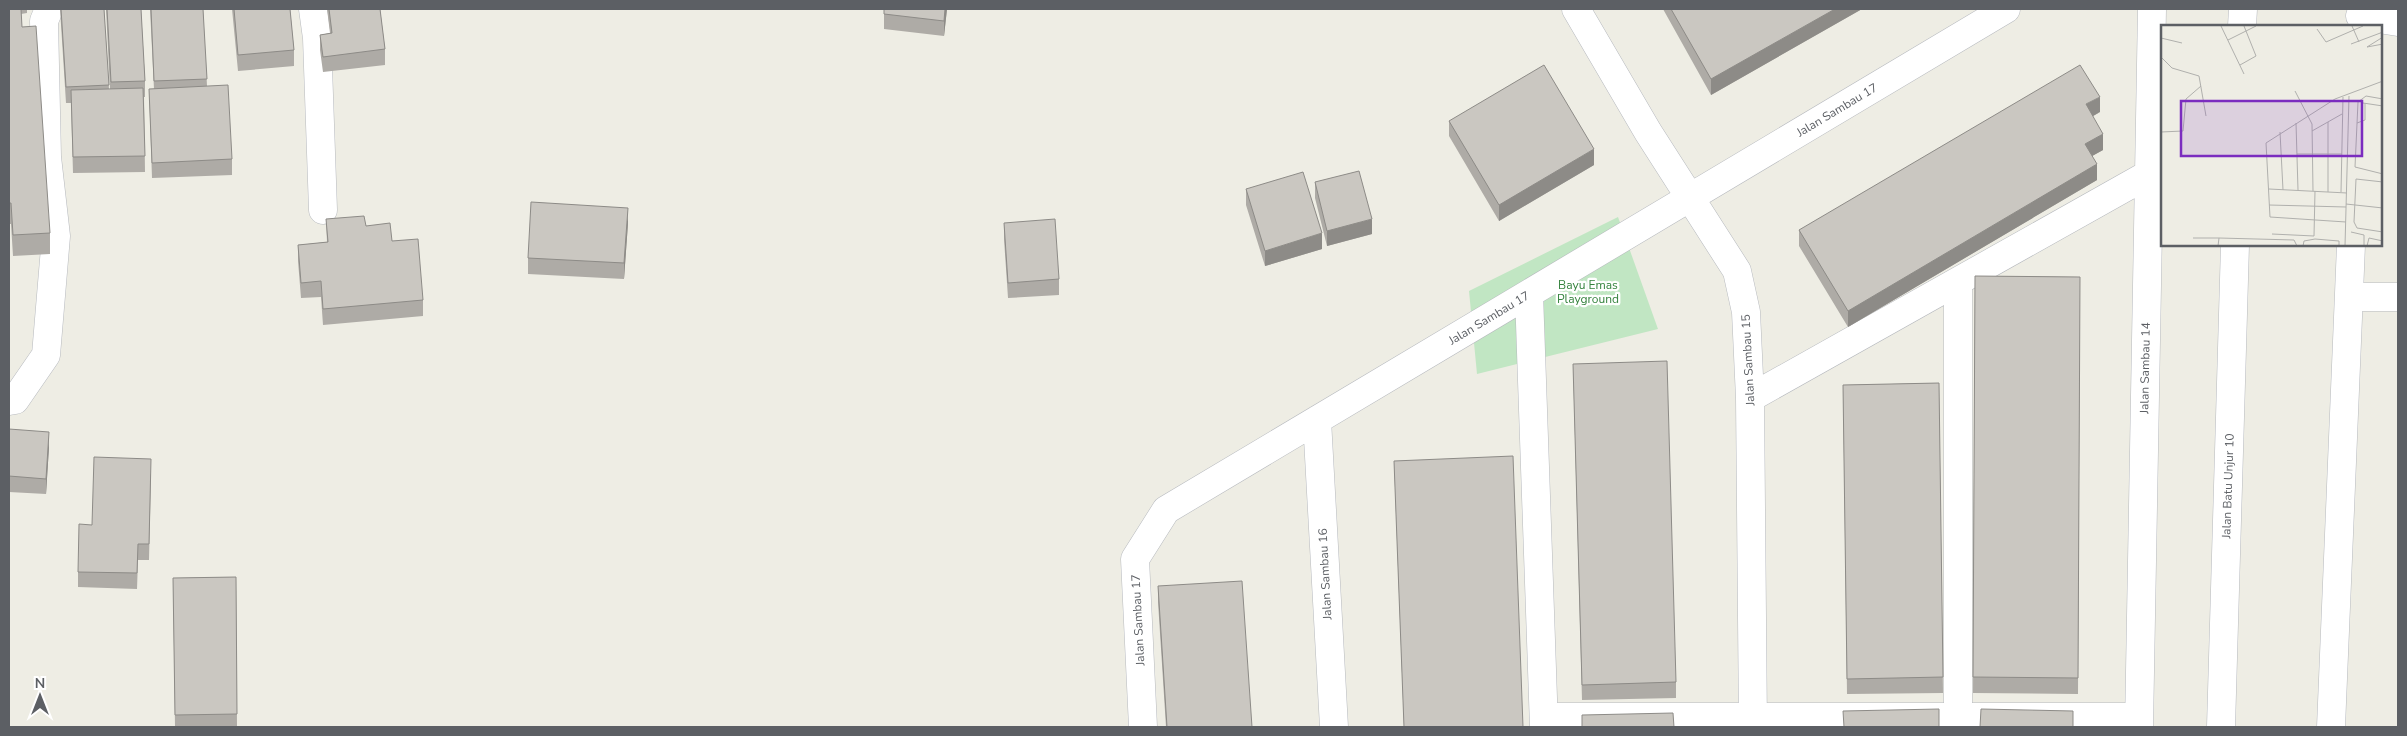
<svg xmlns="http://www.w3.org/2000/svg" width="2407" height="736" font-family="'Nunito Sans',sans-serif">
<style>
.green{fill:#c1e6c3}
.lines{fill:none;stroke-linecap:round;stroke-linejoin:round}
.minor-casing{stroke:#b6b9be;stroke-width:29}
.minor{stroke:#fff;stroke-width:28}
.wall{fill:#aeaba6}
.shaded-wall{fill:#8d8b87}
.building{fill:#cac7c1;stroke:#8d8b87}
.labels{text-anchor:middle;stroke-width:4.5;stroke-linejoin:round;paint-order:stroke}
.street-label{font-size:12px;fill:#5c5f64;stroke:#fff}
.park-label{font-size:12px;fill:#35833e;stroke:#fff}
.inset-road{fill:none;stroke:#b0b0ad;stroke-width:1}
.view{fill:#7b2cbf;fill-opacity:0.15;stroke:#7b2cbf;stroke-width:2.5}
.inset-edge{fill:none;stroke:#5c5f64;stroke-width:2.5}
</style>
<rect width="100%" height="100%" fill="#eeede4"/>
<path class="green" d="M1618,217L1658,329L1477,374L1469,291Z"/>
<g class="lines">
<defs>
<path id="minor" d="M313,9L317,38L323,210
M1576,9L1648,132L1737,271L1746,312L1750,398L1753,727
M2360,16L2398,22
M2242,26L2243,9
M1958,282V727
M1529,294L1544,727
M2349,297H2398
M1750,398L2149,174
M9,401L15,400L46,355L56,236L47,157L44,21L49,9
M1317,420L1334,727
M1544,717H2139
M1143,727L1135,559L1166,510L2006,9
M2139,727L2152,9
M2221,727L2235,245
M2331,727L2351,245"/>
</defs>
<use href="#minor" class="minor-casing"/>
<use href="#minor" class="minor"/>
</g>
<path class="wall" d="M9,9H27V13L21,14L22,27L50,233V254L13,256L11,224H9Z
M60,9H104L109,89H110L106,9H141L145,81V97H144L145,172L73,173L71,103H66Z
M150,9H203L207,86L232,159V175L152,178L149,89H154Z
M232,9H290L294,50V66L238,71Z
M327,9H380L385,49V65L323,72L320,50V35L330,33Z
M947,9L944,36L884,29V14Z
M1663,9H1862L1711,95Z
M2100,112L2093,116L2103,150L2092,156L2097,180L1848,327L1799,246V230Z
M1449,121L1594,165L1499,221L1449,136Z
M1315,182L1372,234L1327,246L1315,198Z
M1246,189L1322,249L1265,266L1246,205Z
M326,219L366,226L392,241L423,300V316L323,325L321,297L301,298L298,261V245L327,242Z
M628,223L624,279L528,274V258Z
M1004,223L1059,279V295L1008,298L1004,239Z
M1975,276L2080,277L2078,694L1973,693Z
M1573,364L1676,682V698L1582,700Z
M1939,383L1943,693L1847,694L1843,385Z
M9,429L49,447L46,494L9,492Z
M1394,461L1523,727H1404Z
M151,474L149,560H138L137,589L78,587V572L92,525Z
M236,577L237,727H175L173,578Z
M1158,586L1252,727H1166L1158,602Z"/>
<path class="shaded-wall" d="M945,9H947L944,36V21Z
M1835,9H1862L1711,95V79Z
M2100,97V112L2086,120V104Z
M2103,134V150L2085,160V144Z
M1594,149V165L1499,221V205Z
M2097,164V180L1848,327V311Z
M628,208V223L624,279V263Z
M1372,219V234L1327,246V231Z
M1322,233V249L1265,266V251Z
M49,432V447L46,494V479Z"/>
<path class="building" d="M9,9H21L22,27L36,26L50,233L13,235L11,203H9Z
M61,9H104L109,85L66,87Z
M107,9H141L145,81L111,82Z
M151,9H203L207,79L154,81Z
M234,9H290L294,50L238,55Z
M329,9H380L385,49L323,57L320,35L332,33Z
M884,9H945L944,21L884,14Z
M1671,9H1835L1711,79Z
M1544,65L1594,149L1499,205L1449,121Z
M2080,65L2100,97L2086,104L2103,134L2085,144L2097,164L1848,311L1799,230Z
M228,85L232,159L152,163L149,89Z
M143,88L145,156L73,157L71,90Z
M1359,171L1372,219L1327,231L1315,182Z
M1303,172L1322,233L1265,251L1246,189Z
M531,202L628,208L624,263L528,258Z
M364,216L366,226L390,223L392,241L418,239L423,300L323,309L321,281L301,283L298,245L328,242L326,219Z
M1055,219L1059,279L1008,283L1004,223Z
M1975,276L2080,277L2078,678L1973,677Z
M1667,361L1676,682L1582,685L1573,364Z
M1939,383L1943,677L1847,679L1843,385Z
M9,429L49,432L46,479L9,476Z
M1513,456L1523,727H1404L1394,461Z
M94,457L151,459L149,544H138L137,573L78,572L79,524L92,525Z
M236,577L237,714L175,715L173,578Z
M1242,581L1252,727H1167L1158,586Z
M1939,709V727H1844L1843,711Z
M1981,709L2073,711V727H1980Z
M1673,713L1674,727H1582V715Z"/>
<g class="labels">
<g class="street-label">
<text transform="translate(1837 110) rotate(-31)" y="4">Jalan Sambau 17</text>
<text transform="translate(1489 318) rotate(-31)" y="4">Jalan Sambau 17</text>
<text transform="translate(1748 360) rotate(-93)" y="4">Jalan Sambau 15</text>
<text transform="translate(2145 368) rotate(-89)" y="4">Jalan Sambau 14</text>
<text transform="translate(2228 486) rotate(-88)" y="4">Jalan Batu Unjur 10</text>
<text transform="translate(1325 574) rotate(-93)" y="4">Jalan Sambau 16</text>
<text transform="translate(1138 620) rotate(-93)" y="4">Jalan Sambau 17</text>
</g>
<g class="park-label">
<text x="1588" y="289">Bayu Emas<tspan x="1588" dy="14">Playground</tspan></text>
</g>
</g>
<g transform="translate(2161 25)">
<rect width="221" height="221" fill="#eeede4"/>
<path class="inset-road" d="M60,1L83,49M191,1L198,17M156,4L165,17L202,1M222,12L206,22L222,19M0,13L21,18M67,15L95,1M190,19L222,7M0,32L11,43L38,51L45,91M79,40L95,31L83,1M134,66L151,99L152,166M222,74L205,71L197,77L194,142L222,149M202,78L222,81M167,97V167M135,98L137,165M196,98L204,95V78M151,106L181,89M0,107L22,106L25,74L40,61M119,107L122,165M136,129H181M222,157L195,154L193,197L196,203L222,207M108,164L186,168M180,167L182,72M185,179L222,183M108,180L185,182M185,197L109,192L105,118L174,74L222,56M190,207L203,210V221M111,209L153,211L154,166M32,213H58M57,221L58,213L133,215L136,221M142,221L143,216L154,214L178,216V221M184,221L188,71M206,221L208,213L222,216"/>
<path class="view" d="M20,76H201V131H20Z"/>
<rect width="221" height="221" class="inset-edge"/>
</g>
<rect width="2407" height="736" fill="none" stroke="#5c5f64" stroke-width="20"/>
<g transform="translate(40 696)" stroke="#ffffff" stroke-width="4" paint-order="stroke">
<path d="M0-4L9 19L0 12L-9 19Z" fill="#5c5f64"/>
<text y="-8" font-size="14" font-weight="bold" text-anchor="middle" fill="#5c5f64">N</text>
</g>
</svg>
